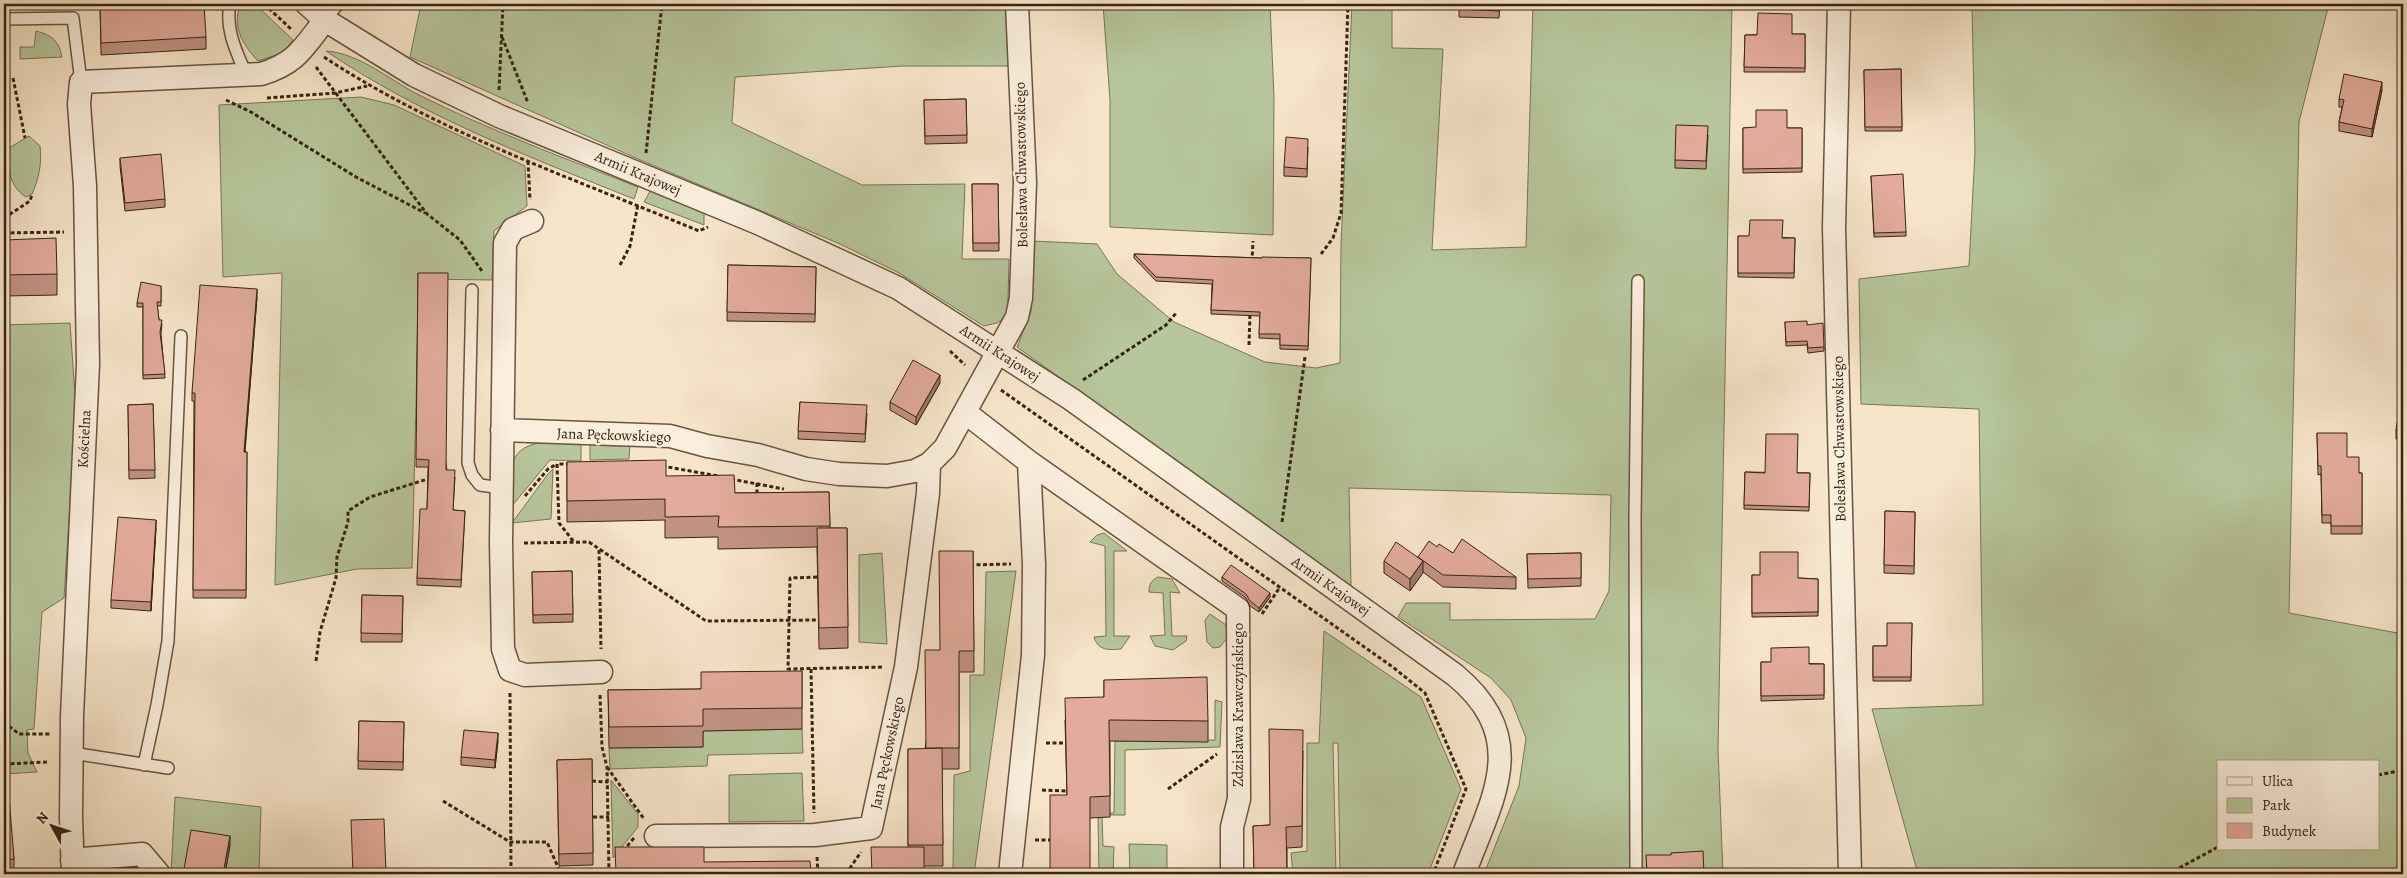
<svg xmlns="http://www.w3.org/2000/svg" width="2407" height="878" font-family="Alegreya,serif">
<style>
.green{fill:#b7c69b;stroke:#787556;fill-rule:evenodd}
.lines{fill:none;stroke-linecap:round;stroke-linejoin:round}
.service-casing{stroke:#685440;stroke-width:14}
.minor-casing{stroke:#685440;stroke-width:25}
.path{stroke:#382412;stroke-width:3;stroke-dasharray:4 2.5;stroke-linecap:butt}
.service{stroke:#faeedd;stroke-width:11}
.minor{stroke:#faeedd;stroke-width:22}
.wall{fill:#c29385;stroke:#382412}
.shaded-wall{fill:#9e786c;stroke:#382412}
.building{fill:#e2ab9b;stroke:#382412}
.labels{text-anchor:middle;stroke-width:5;stroke-linejoin:round;paint-order:stroke}
.street-label{font-size:15px;fill:#382412;stroke:#faeedd}
</style>
<rect width="100%" height="100%" fill="#f7e5ca"/>
<filter id="stains"><feTurbulence type="fractalNoise" baseFrequency=".004" numOctaves="4"/><feColorMatrix values="0 0 0 0 .2 0 0 0 0 .09 0 0 0 0 .02 0 0 0 .5 -.17"/></filter>
<radialGradient id="worn" r=".72"><stop offset=".6" stop-color="#630" stop-opacity="0"/><stop offset="1" stop-color="#630" stop-opacity=".3"/></radialGradient>
<path class="green" d="M241,4H255L293,40L282,53L258,61C243,45 231,26 241,4Z
M421,4H1006L1008,66H902L735,77L732,123L862,185L965,184L962,259H1009L1008,301L1006,317L997,323L984,326L899,273L840,244L638,159L410,57Z
M1103,4H1270L1274,98L1273,235L1110,227V100Z
M1352,4H1392V48L1443,49L1432,250L1526,247L1533,4H1732L1718,749L1723,874H1484L1519,786L1526,738L1511,700L1491,678L1398,617L1406,603H1450V620L1595,619L1609,591L1611,495L1349,488L1351,586L1017,347L1031,312L1032,241L1097,244L1117,274L1174,322L1265,362L1316,368L1340,363L1341,244Z
M1972,4H2329L2299,122L2289,613L2403,634V874H1918L1872,709L1983,705L1979,409L1861,404L1859,279L1969,266L1975,152ZM2218,762H2378V849H2218Z
M36,31C52,35 59,41 62,57L20,59V47H34Z
M326,51C359,53 390,80 419,95C489,130 564,158 638,187L634,199C529,157 420,115 326,51Z
M361,97L394,105L525,166L527,206L494,231L492,280L419,279L412,568L357,569L275,585L282,273L223,277L219,105Z
M29,136L40,146C42,164 39,178 32,194L26,197C9,186 6,166 9,148Z
M653,186L704,213V225L644,202Z
M70,323L76,410L64,598L42,612L34,729L27,730L28,753L37,772L4,774V325Z
M581,441V461L550,460L511,507C511,494 510,480 512,468C515,436 559,442 581,441Z
M630,443L629,459L590,460V444Z
M553,469L551,519L512,523L548,474Z
M1104,533L1127,551H1114V636H1130L1121,649C1109,650 1098,651 1094,637L1106,636L1105,546L1090,542L1097,535Z
M882,553L887,644L859,642V555Z
M1016,571L974,874H940V870L953,868L954,775L970,771V675H984L986,572Z
M1158,577L1172,579L1180,593L1170,592L1172,636H1187L1186,641L1173,650L1155,646L1150,636L1165,635L1163,593L1149,592C1149,584 1151,581 1158,577Z
M1210,614L1226,625L1227,638L1220,647L1213,648L1207,642L1205,620Z
M1324,631L1421,697L1461,789L1428,874H1340L1338,743H1333L1336,874H1293L1291,853L1307,851V743H1319Z
M1215,700L1222,702L1220,747L1125,750V815H1102L1103,846L1114,847L1113,874H1099L1098,814L1114,813L1115,741L1215,740Z
M802,729L803,753L708,755L707,766L610,769L609,748L703,747V731Z
M802,773L804,821L729,822V775Z
M611,780L638,814V827L613,858Z
M175,797L261,807L259,874H171Z
M1129,844L1167,845V874H1130Z"/>
<g class="lines">
<defs>
<path id="service" d="M230,4C225,29 236,51 246,74
M4,19L73,18L81,82
M325,20L338,4
M472,290L468,463L472,475L480,485L502,488
M72,753L168,768
M144,765L157,705L168,641L181,336
M1636,874L1635,518L1638,281"/>
<path id="minor" d="M307,4L325,20L414,75L499,116L758,223L898,288L1071,399L1455,675C1532,739 1492,798 1464,874
M1839,4L1834,228L1850,874
M532,221L513,229L505,243L501,543L503,649L510,670L525,675L601,672
M966,413L1029,462L1238,609L1239,799L1232,827V874
M502,430L670,436L707,446L758,455L806,469L839,474L887,476L915,471L929,464L945,448L1017,317L1021,298L1025,182L1017,4
M656,836L815,835L871,828L906,667L928,493L929,464
M72,860L142,854L159,874
M73,874L71,817L72,716L88,364L85,186L79,104L81,82L261,74C297,63 303,48 325,20
M1010,874L1033,655L1034,564L1029,462"/>
</defs>
<use href="#service" class="service-casing"/>
<use href="#minor" class="minor-casing"/>
<path class="path" d="M264,4L291,29
M502,37L528,103
M324,57C439,133 573,178 699,231L708,227
M316,67L427,214L460,240L482,271
M13,78L25,138
M499,90L503,4
M267,98L335,93L367,86
M226,100L251,112L356,177L425,213
M646,153L662,4
M528,161L530,200
M4,218L30,201L32,194
M4,233L64,232
M1321,254L1333,238L1341,213L1348,4
M1252,262L1253,241
M620,265L630,246L638,204
M1249,345L1250,313
M950,351L965,365
M1083,380L1166,325L1177,312
M1001,390L1394,668L1425,693L1466,789L1433,874
M570,464H557L559,523L574,542
M662,466L718,476
M731,479L784,489
M757,483V496
M525,496L548,469L557,464
M1282,522L1305,357
M524,543L589,542L706,621L818,620
M599,550L601,649
M970,565L1011,564
M817,577L790,578L788,669L884,667
M1262,614L1280,587
M316,661L320,632L336,578L337,557L348,522V511L370,497L431,478
M811,669L814,813
M510,693L511,874
M600,695L602,747L607,767L609,874
M4,722L19,734H50
M1046,743H1066
M4,764L48,762
M607,767L644,819
M2378,775L2403,770
M592,781L608,782
M1168,789L1217,754
M1042,790L1067,791
M443,801L510,842H547L561,874
M593,817H609
M1035,840H1051
M623,851L634,838
M817,857L818,874
M846,874L861,852
M2168,874L2218,847"/>
<use href="#service" class="service"/>
<use href="#minor" class="minor"/>
</g>
<path class="wall" d="M100,4L206,37V49L101,55Z
M1300,4H1337V5Z
M1395,4H1415V5Z
M1459,4H1500L1499,18L1459,17Z
M1805,34V72H1744L1745,35Z
M1901,69L1902,131H1865L1864,70Z
M2382,90L2372,137L2339,131V122L2342,107H2339V99Z
M966,99L967,143L925,144L924,100Z
M1743,128H1802V172L1743,173Z
M1708,135L1706,169L1675,168V160Z
M1308,147L1307,177L1284,176V167Z
M120,158L165,199V207L125,211L120,166Z
M1871,176L1906,232V236L1874,237Z
M972,184H998L999,251H973Z
M1738,236L1795,238L1794,278L1738,277Z
M4,240L57,274V295L4,296Z
M1134,254L1262,258H1311L1308,350L1280,349V339L1259,338L1260,316L1211,314L1212,284L1156,281L1134,258Z
M728,265L816,267L815,322L727,321Z
M418,273L447,470L455,477L453,510L465,511L461,587L417,585V578L427,509L428,467H416Z
M161,286V306H157L159,320L162,324L161,334L165,378L143,379V307H137V303Z
M257,297L245,452H247L246,598H193L194,401H192V393Z
M1785,322L1824,347V351L1808,353L1807,345L1786,346Z
M940,383L916,425L890,410V402Z
M2403,387V440L2396,439V431Z
M800,402L867,413L865,442L798,439Z
M153,404L155,478L129,479L128,405Z
M2317,433L2347,457L2359,473H2362V534H2331V523H2322L2321,474L2318,475Z
M567,462L666,476L735,493L829,492L830,528H847L848,648L819,649L817,547L718,549V537L665,538V520L567,522Z
M1745,472L1810,473L1809,511L1744,509Z
M1885,511L1915,512L1914,574L1884,573Z
M156,528L151,611L111,608V600Z
M1437,547L1453,553L1516,577V589L1443,587L1423,572L1410,591L1384,573V561L1418,557Z
M973,551L974,672H959V769H942L943,866H924L908,847V749H925L940,650Z
M1581,553V586L1528,588L1527,554Z
M572,571L573,622L533,623L532,572Z
M1752,575L1798,578L1818,579V616L1752,617Z
M1222,577L1270,597L1259,612L1250,606L1246,598L1222,581Z
M362,595L403,596L402,642H361Z
M1912,623L1911,681H1873V646H1887Z
M1761,662L1824,664V699L1761,701Z
M802,671V729L703,731V747L609,748L608,690L701,689Z
M1104,680L1208,721V742L1110,741V817L1090,818L1067,795L1065,720L1104,697Z
M359,721L404,722L403,770L358,769Z
M498,741L495,768L461,765V757Z
M1303,751L1302,847L1287,848V874H1254L1253,826L1270,825Z
M4,759L14,859V874H4Z
M592,759L593,865L559,866L557,760Z
M230,845L225,874H184V869Z"/>
<path class="shaded-wall" d="M2382,82V90L2372,137V129Z
M257,289V297L244,461V452Z
M940,375V383L916,425V417Z
M156,520V528L151,611V602Z
M1423,561V573L1410,591V579Z
M1270,593V597L1259,612V608Z
M498,733V741L495,768V760Z
M230,836V845L225,874H223Z"/>
<path class="building" d="M100,4H204L206,37L101,43Z
M1459,4H1499V11L1459,9Z
M1758,13L1792,14V34H1805V68L1744,67L1745,35H1757Z
M1901,69L1902,127H1865L1864,70Z
M2344,74L2382,82L2372,129L2339,122L2344,100L2339,99Z
M966,99L967,135L925,136L924,100Z
M1756,110H1787V128H1802V168L1743,169V128L1756,127Z
M1676,125L1708,126L1706,161L1675,160Z
M1286,137L1308,139L1307,169L1284,167Z
M161,154L165,199L125,203L120,158Z
M1903,174L1906,232L1874,233L1871,176Z
M972,184H998L999,243H973Z
M1750,220H1783L1782,238H1795L1794,273H1738V236H1749Z
M56,238L57,274L4,275V240Z
M1134,254L1262,258V257L1311,258L1308,346L1280,345V334H1259L1260,312L1211,310L1213,280L1156,277Z
M728,265L816,267L815,314L727,312Z
M418,273H448L446,470H455L453,510L465,511L461,580L417,578L420,509H427L429,460L416,459Z
M141,282L161,286V302H157L159,320H162L160,332L165,374L143,375V303H137Z
M200,285L257,289L244,452H247L246,590H193L195,393H192Z
M1807,321V325L1823,323L1824,347L1808,348L1807,341L1786,342L1785,322Z
M913,360L940,375L916,417L890,402Z
M2403,387V432L2396,431Z
M800,402L867,405L865,434L798,431Z
M153,404L155,470H129L128,405Z
M2317,433H2347V457H2359V473H2362V526H2331V515H2322L2321,466H2318Z
M1766,434H1798L1797,473H1810L1809,507L1744,505L1745,472L1765,473Z
M666,460V476L734,475L735,493L829,492L830,526L718,527L719,516L665,517V499L567,501V462Z
M1885,511L1915,512L1914,566L1884,565Z
M118,517L156,520L151,602L111,600Z
M817,528H847L848,627L819,628Z
M1462,539L1516,577L1443,575L1418,557L1429,541L1437,547L1439,544L1453,553Z
M1396,542L1423,561L1410,579L1384,561Z
M939,551H973L974,651H959V748H926L925,650H940Z
M1760,552H1798V578L1818,579V612L1752,613V575H1760Z
M1581,553V578L1528,579L1527,554Z
M1231,565L1270,593L1259,608L1250,601L1246,594L1222,577Z
M572,571L573,614L533,615L532,572Z
M362,595L403,596L402,634L361,633Z
M1887,623H1912L1911,677H1873V646H1887Z
M1809,647V664H1824V695L1761,696V662H1771V648Z
M802,671V708L703,709V726L609,727L608,690L701,689V672Z
M1207,677L1208,721L1109,720L1110,796L1090,797V874H1050V795H1067L1065,698L1104,697V680Z
M359,721L404,722L403,762L358,761Z
M1269,729L1303,730L1302,826L1286,827L1287,874H1254L1253,826L1270,825Z
M464,730L498,733L495,760L461,757Z
M942,748L943,845H908V749Z
M4,759H6L14,859L4,860Z
M592,759L593,853L559,854L557,760Z
M384,819L386,874H353L351,820Z
M191,830L230,836L223,874L184,869Z
M615,847H704V862L810,861L811,874H616Z
M871,847H924V874H872Z
M1703,851L1704,874H1647L1646,855H1671V853Z"/>
<g class="labels">
<g class="street-label">
<text transform="translate(1021 165) rotate(-91)" y="5">Bolesława Chwastowskiego</text>
<text transform="translate(638 173) rotate(23)" y="5">Armii Krajowej</text>
<text transform="translate(1000 353) rotate(33)" y="5">Armii Krajowej</text>
<text transform="translate(614 435) rotate(2)" y="5">Jana Pęckowskiego</text>
<text transform="translate(84 439) rotate(-87)" y="5">Kościelna</text>
<text transform="translate(1839 439) rotate(-91)" y="5">Bolesława Chwastowskiego</text>
<text transform="translate(1331 586) rotate(35)" y="5">Armii Krajowej</text>
<text transform="translate(1238 705) rotate(-90)" y="5">Zdzisława Krawczyńskiego</text>
<text transform="translate(887 753) rotate(-78)" y="5">Jana Pęckowskiego</text>
</g>
</g>
<rect width="2407" height="878" fill="none" stroke="#f7e5ca" stroke-width="20"/>
<rect x="5" y="5" width="2397" height="868" fill="none" stroke="#382412" stroke-width="2.5"/>
<rect x="10" y="10" width="2387" height="858" fill="none" stroke="#382412"/>
<rect x="2217" y="760" width="162" height="90" fill="#faeedd" stroke="#ac9d8c"/>
<rect x="2227" y="777" width="25" height="8" fill="#faeedd" stroke="#ac9d8c"/>
<text x="2262" y="786" font-size="15" fill="#382412">Ulica</text>
<rect x="2227" y="798" width="25" height="15" fill="#b7c69b" stroke="#ac9d8c"/>
<text x="2262" y="810" font-size="15" fill="#382412">Park</text>
<rect x="2227" y="823" width="25" height="15" fill="#e2ab9b" stroke="#ac9d8c"/>
<text x="2262" y="836" font-size="15" fill="#382412">Budynek</text>
<g transform="translate(52 826) rotate(310)" stroke="#faeedd" stroke-width="4" paint-order="stroke">
<path d="M0-4L9 19L0 12L-9 19Z" fill="#382412"/>
<text y="-8" font-size="14" font-weight="bold" text-anchor="middle" fill="#382412">N</text>
</g>
<rect width="100%" height="100%" filter="url(#stains)"/>
<rect width="100%" height="100%" fill="url(#worn)"/>
</svg>
